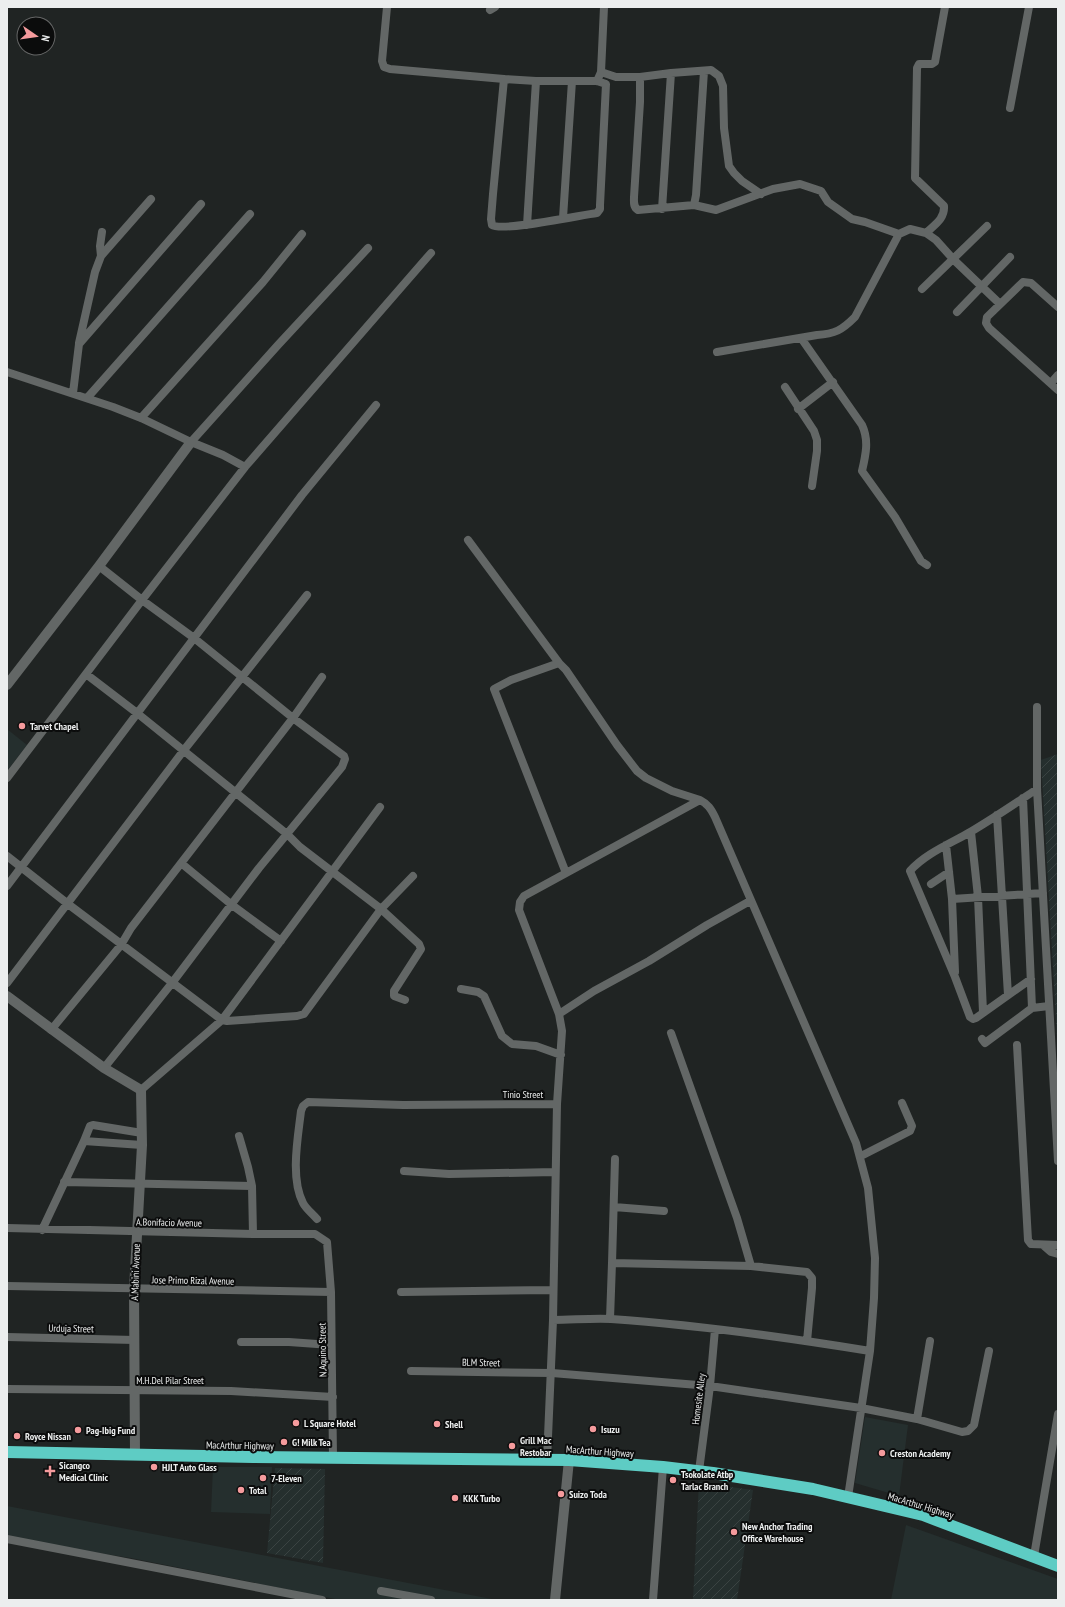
<svg xmlns="http://www.w3.org/2000/svg" width="1065" height="1607" font-family="'PT Sans Narrow',sans-serif">
<style>
.built{fill:#252f2e}
.industrial{fill:url(#industrial-furrows)}
.lines{fill:none;stroke-linecap:round;stroke-linejoin:round}
.street{stroke:#636766;stroke-width:8}
.secondary{stroke:#636766;stroke-width:10}
.highway{stroke:#5eccc4;stroke-width:12}
.poi-dot{fill:#f59b9d;stroke:#0b0c0c;stroke-width:1.5}
.labels{text-anchor:middle;stroke-width:4;stroke-linejoin:round;paint-order:stroke}
.poi-label{font-size:10px;font-weight:bold;fill:#eceeee;stroke:#0b0c0c;text-anchor:start}
.street-label{font-size:10px;fill:#eceeee;stroke:#0b0c0c}
</style>
<defs>
<pattern id="industrial-furrows" width="10" height="10" patternUnits="userSpaceOnUse"><rect width="10" height="10" fill="#252f2e"/><path d="M-1 1l2-2M0 10L10 0M9 11l2-2" fill="none" stroke="#3a4342"/></pattern>
</defs>
<rect width="100%" height="100%" fill="#202423"/>
<path class="built" d="M7,729L27,745L7,771Z
M865,1417L908,1425L899,1496L855,1483Z
M213,1467H272L270,1514L211,1512Z
M7,1506L497,1600H340L131,1558L7,1539Z
M906,1525L1058,1579V1600H891Z"/>
<path class="industrial" d="M1058,754V1037H1057L1041,760Z
M275,1468L325,1469L323,1563L267,1553Z
M699,1482H703L707,1488L714,1489L723,1486L753,1490L737,1600H693Z"/>
<g class="lines">
<path class="street" d="M387,7L382,61L384,67L390,69L504,79
M490,10L495,7
M601,72L616,77H640
M504,79L536,81H597L606,84L600,205V209L597,213C581,215 502,232 492,225L491,219L493,194Z
M597,81L601,72L604,7
M1010,108L1029,7
M761,194L742,181L734,173L729,166L724,128L723,86L719,76L711,70L671,73L640,77V102L634,197C634,202 633,207 638,210L694,205L716,210L773,189L800,184L821,191L828,202L852,219L865,222L899,234L910,229L926,233L936,240L954,260L1000,304
M694,205L696,195L704,71
M662,209L671,73
M563,218L572,81
M527,225L536,81
M926,233C934,225 945,219 944,206L915,178L917,68L919,64H932L935,62L945,7
M101,256L100,246L102,232
M922,289L987,226
M1058,307L1031,283L1023,282L987,317L986,323L989,328L1058,390
M957,312L1010,257
M801,338L862,425C869,440 866,454 862,471L895,517L921,561L927,565
M79,343L95,272L101,256L151,199
M717,352L817,335C835,334 842,330 855,317L899,234
M7,372L113,407L141,418L191,442L223,455L245,467
M1051,383L1058,375
M785,387L814,431L817,440V451L812,486
M73,393L79,344L201,204
M88,397L250,214
M798,409L833,382
M141,418L263,282L302,234
M191,442L278,345L368,248
M468,540L559,663
M99,566L142,600L194,638L293,718L344,756L345,759L342,767L259,868L172,983L104,1068
M86,674L137,713L287,834L300,847L381,909L419,944L421,949L394,991V996L405,1000
M1037,707V789L1058,1161
M7,778L142,600L245,467L431,253
M1023,798L1032,1008
M997,815L1008,995
M971,832L978,897L983,1012
M946,845L952,899L955,972
M7,856L68,904L222,1020L227,1021L297,1016L304,1014L381,909L413,876
M181,863L232,905L281,941
M566,873L494,689L511,680L559,663L566,670L617,745L637,771L646,778L672,791L700,800
M931,884L949,872
M7,886L302,495L376,405
M952,899L1043,893
M1031,979L976,1018L973,1019L970,1017L955,977L910,871C926,853 952,843 972,831C994,818 1016,803 1037,789
M7,983L184,750L307,595
M461,989L478,992L484,996L502,1036L512,1044L536,1046L561,1055
M559,1014L594,991L649,961L707,925L750,901
M51,1030L121,945L131,928L293,718L322,677
M671,1033L737,1218L751,1266
M982,1039L985,1043L1032,1008L1049,1006
M1017,1045L1028,1240L1031,1244L1058,1245
M141,1090L222,1020L380,807
M557,1104L562,1031L559,1014L519,910L520,902L524,896L700,800C708,804 711,809 715,817L856,1143L868,1188L875,1258L874,1298L870,1351L848,1497
M239,1136L248,1167L252,1186L253,1234
M84,1141L142,1145
M861,1156L910,1131L912,1126L902,1103
M404,1171L449,1174L555,1172
M64,1182L252,1186
M614,1207L664,1211
M317,1219C313,1214 306,1209 303,1203C290,1178 298,1137 301,1111L303,1106L308,1102L403,1105L557,1104L553,1320L547,1460
M7,1228L253,1234H315L327,1242L331,1292L333,1458
M42,1230L84,1141L90,1126L93,1125L142,1133
M1043,1245L1051,1252L1058,1254
M612,1263L615,1159
M7,1286L331,1292
M401,1292L553,1290
M610,1319L612,1263L751,1266L807,1272L812,1278V1288L807,1341
M553,1320C572,1320 592,1318 611,1319C698,1325 784,1337 870,1351
M7,1337L135,1340
M241,1342H289L331,1345
M411,1371L552,1373L710,1386L861,1408L917,1419L962,1432L968,1431L974,1425L989,1351
M7,1389L231,1391L333,1397
M917,1419L930,1341
M699,1471L710,1386L715,1329
M7,1539L322,1600
M1034,1556L1058,1414
M381,1591L431,1600
M653,1600L663,1467"/>
<path class="secondary" d="M7,685L99,566L191,442
M7,996L104,1068L141,1090L142,1145L134,1289L135,1455
M555,1600L569,1460"/>
<path class="highway" d="M7,1452L253,1457L569,1460L663,1467L713,1473L813,1489L923,1515L1058,1566"/>
</g>
<g class="poi-dot">
<circle cx="22" cy="726" r="4"/>
<circle cx="296" cy="1423" r="4"/>
<circle cx="437" cy="1424" r="4"/>
<circle cx="593" cy="1429" r="4"/>
<circle cx="78" cy="1430" r="4"/>
<circle cx="17" cy="1436" r="4"/>
<circle cx="284" cy="1442" r="4"/>
<circle cx="512" cy="1446" r="4"/>
<circle cx="882" cy="1453" r="4"/>
<circle cx="154" cy="1467" r="4"/>
<path d="M48 1465h4v4h4v4h-4v4h-4v-4h-4v-4h4z"/>
<circle cx="263" cy="1478" r="4"/>
<circle cx="673" cy="1480" r="4"/>
<circle cx="241" cy="1490" r="4"/>
<circle cx="561" cy="1494" r="4"/>
<circle cx="455" cy="1498" r="4"/>
<circle cx="734" cy="1532" r="4"/>
</g>
<g class="labels">
<g class="poi-label">
<text x="30" y="730">Tarvet Chapel</text>
<text x="304" y="1427">L Square Hotel</text>
<text x="445" y="1428">Shell</text>
<text x="601" y="1433">Isuzu</text>
<text x="86" y="1434">Pag-Ibig Fund</text>
<text x="25" y="1440">Royce Nissan</text>
<text x="520" y="1444">Grill Mac<tspan x="520" dy="12">Restobar</tspan></text>
<text x="292" y="1446">G! Milk Tea</text>
<text x="890" y="1457">Creston Academy</text>
<text x="59" y="1469">Sicangco<tspan x="59" dy="12">Medical Clinic</tspan></text>
<text x="162" y="1471">HJLT Auto Glass</text>
<text x="681" y="1478">Tsokolate Atbp<tspan x="681" dy="12">Tarlac Branch</tspan></text>
<text x="271" y="1482">7-Eleven</text>
<text x="249" y="1494">Total</text>
<text x="569" y="1498">Suizo Toda</text>
<text x="463" y="1502">KKK Turbo</text>
<text x="742" y="1530">New Anchor Trading<tspan x="742" dy="12">Office Warehouse</tspan></text>
</g>
<g class="street-label">
<text x="523" y="1098">Tinio Street</text>
<text transform="translate(169 1222) rotate(1)" y="4">A.Bonifacio Avenue</text>
<text transform="translate(135 1272) rotate(-88)" y="4">A.Mabini Avenue</text>
<text transform="translate(193 1280) rotate(1)" y="4">Jose Primo Rizal Avenue</text>
<text transform="translate(71 1328) rotate(1)" y="4">Urduja Street</text>
<text transform="translate(322 1350) rotate(-91)" y="4">N.Aquino Street</text>
<text transform="translate(481 1362) rotate(1)" y="4">BLM Street</text>
<text x="170" y="1384">M.H.Del Pilar Street</text>
<text transform="translate(698 1399) rotate(-83)" y="4">Homesite Alley</text>
<text transform="translate(240 1445) rotate(1)" y="4">MacArthur Highway</text>
<text transform="translate(600 1451) rotate(4)" y="4">MacArthur Highway</text>
<text transform="translate(921 1505) rotate(17)" y="4">MacArthur Highway</text>
</g>
</g>
<rect width="1065" height="1607" fill="none" stroke="#eceeee" stroke-width="16"/>
<g transform="translate(36 36) rotate(103)"><circle r="19" fill="#0b0c0c" stroke="#656666"/>
<path d="M0-3L7 15L0 10L-7 15Z" fill="#f59b9d"/>
<text y="-6" font-size="11" font-weight="bold" text-anchor="middle" fill="#eceeee">N</text>
</g>
</svg>
